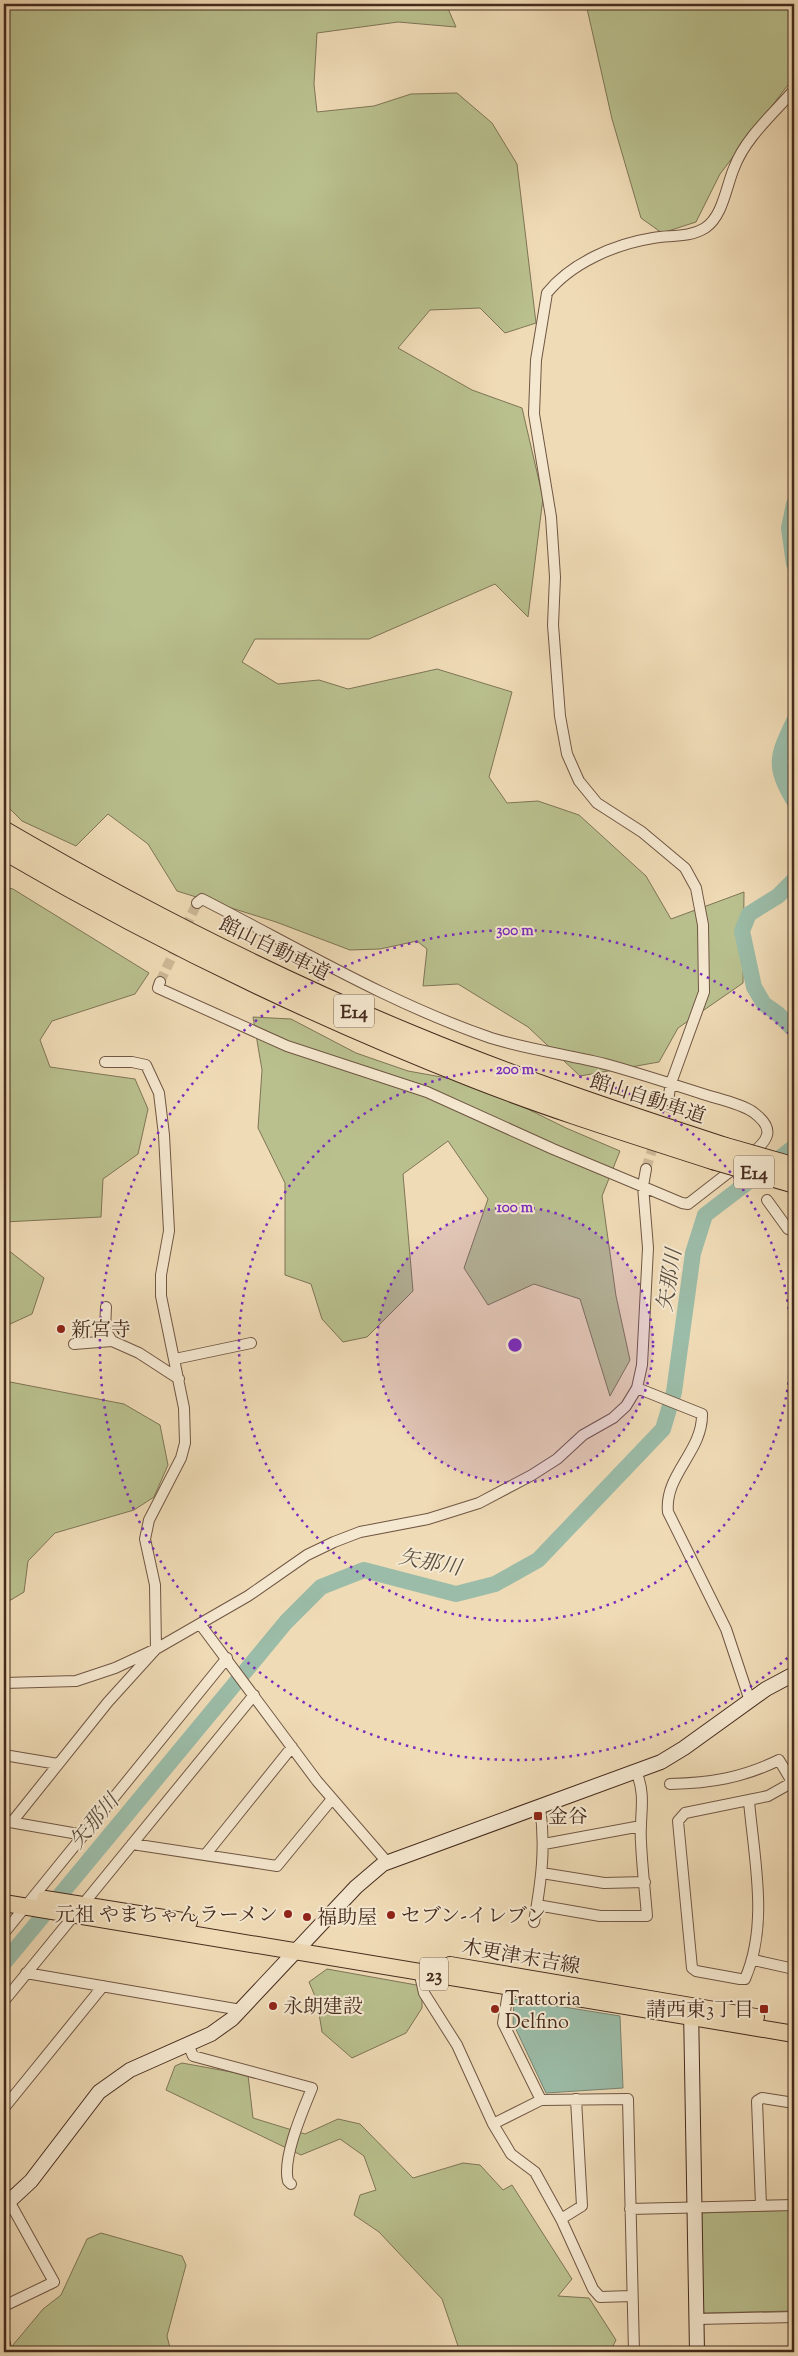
<svg xmlns="http://www.w3.org/2000/svg" width="798" height="2356" font-family="'Sorts Mill Goudy','Noto Serif JP',serif">
<style>
.green{fill:#b9c08e;stroke:#7f7556}
.water{fill:#9bbca8;stroke:#798270}
.lines{fill:none;stroke-linecap:round;stroke-linejoin:round}
.river{stroke:#9bbca8;stroke-width:16}
.street-tunnel{stroke:#cdb897;stroke-width:10;stroke-dasharray:10 5;stroke-linecap:butt}
.street-casing{stroke:#705643;stroke-width:12}
.secondary-casing{stroke:#452a1d;stroke-width:16}
.primary-casing{stroke:#452a1d;stroke-width:18}
.highway-casing{stroke:#452a1d;stroke-width:21}
.street{stroke:#f5e8d0;stroke-width:10}
.secondary{stroke:#f5e8d0;stroke-width:14}
.primary{stroke:#efdbb6;stroke-width:16}
.highway{stroke:#efdbb6;stroke-width:19}
.highway-bridge-casing{stroke:#452a1d;stroke-width:21;stroke-linecap:butt}
.highway-bridge{stroke:#efdbb6;stroke-width:19}
.ring{fill:none;stroke:#7b2cbf;stroke-width:2.5;stroke-dasharray:2.5 5}
.poi-dot{fill:#8f2418;stroke:#f5e8d0;stroke-width:2}
.labels{text-anchor:middle;stroke-width:4;stroke-linejoin:round;paint-order:stroke}
.shield{fill:#f5e8d0;stroke:#7a6353;stroke-width:1}
.shield-label{font-size:19px;font-weight:bold;fill:#452a1d}
.street-label{font-size:20px;fill:#452a1d;stroke:#f5e8d0}
.poi-label{font-size:20px;fill:#452a1d;stroke:#f5e8d0;text-anchor:start}
.water-label{font-size:21px;font-style:italic;fill:#5a4e40;stroke:#f5e8d0}
.centre{fill:#7b2cbf;stroke:#f5e8d0;stroke-width:2.5}
.ring-label{font-size:15px;text-anchor:middle;font-weight:bold;fill:#7b2cbf;stroke:#f5e8d0;stroke-width:4;stroke-linejoin:round;paint-order:stroke}
</style>
<rect width="100%" height="100%" fill="#efdbb6"/>
<filter id="stains"><feTurbulence type="fractalNoise" baseFrequency=".004" numOctaves="4"/><feColorMatrix values="0 0 0 0 .2 0 0 0 0 .09 0 0 0 0 .02 0 0 0 .5 -.17"/></filter>
<radialGradient id="worn" r=".72"><stop offset=".6" stop-color="#630" stop-opacity="0"/><stop offset="1" stop-color="#630" stop-opacity=".3"/></radialGradient>
<path class="green" d="M4,4H446L456,27L398,22L317,33L314,84L317,112L374,106L411,94L457,93L492,123L517,164L536,323L505,333L480,308L430,310L398,348L472,390L522,408L543,498L528,617L495,584L369,639H255L242,662L278,684L319,680L348,689L437,669L512,692L489,777L507,803L538,801L579,815L646,876L671,919L744,892L743,983L678,1028L659,1062L580,1076L528,1027L458,984L423,986L427,949L417,941L380,949L350,950L276,922L177,891L148,844L108,814L76,846L22,821L4,803Z
M586,4H794V77L720,174L696,222L662,233L641,218L612,119Z
M4,887L13,889L149,973L135,994L52,1021L40,1040L50,1067L135,1079L148,1109L138,1154L103,1179L101,1217L4,1222Z
M253,1017L291,1019L356,1053L408,1071L475,1083L566,1128L620,1151L602,1196L616,1296L630,1360L610,1396L580,1299L534,1284L488,1305L464,1268L488,1199L448,1141L403,1174L413,1291L367,1337L343,1342L322,1319L311,1284L285,1275V1183L258,1128L262,1070Z
M4,1247L44,1278L32,1314L8,1325L5,1381L124,1404L160,1425L168,1465L154,1497L134,1510L55,1533L28,1561L24,1592L4,1604Z
M327,1969L422,1986V2008L406,2033L352,2058L322,2032L317,2001L309,1982Z
M182,2063L248,2075L253,2118L305,2134L338,2119L360,2124L413,2178L463,2163L480,2165L503,2190L512,2185L572,2279L558,2296L589,2298L616,2340L610,2352H460L442,2299L379,2232L354,2215L360,2195L376,2190L364,2156L340,2139L301,2155L166,2090L175,2066Z
M794,2210V2311L702,2313L700,2213Z
M101,2233L182,2256L186,2265L167,2336L171,2352H14L13,2345L43,2309L61,2295L87,2239Z"/>
<path class="water" d="M514,1999L620,2016L623,2088L546,2093L513,2023Z"/>
<g class="lines">
<path class="river" d="M794,504L789,528L794,564
M794,721C777,757 773,765 794,801
M794,880L778,896L749,914L742,931L754,987L764,1004L777,1013L794,1030
M4,1963L286,1622L321,1587L364,1570L456,1594L495,1584L538,1560L663,1429L674,1392L693,1253L705,1215L794,1147"/>
<path class="street-tunnel" d="M160,982L197,903
M646,1169L668,1100"/>
<defs>
<path id="street" d="M197,903L202,899C298,948 389,1003 491,1038C530,1050 570,1055 609,1065C641,1074 672,1084 703,1094C718,1099 740,1103 753,1112C776,1129 769,1140 750,1155
M160,982L158,988L287,1046L427,1092L553,1149L682,1203L688,1204L737,1166
M668,1100L671,1083L704,992L703,925L696,888L685,868L642,832L597,803L579,781L567,754L560,716L553,625L555,577L551,517L534,414L536,360L547,293C571,263 615,244 653,238C670,235 689,238 705,228C723,216 726,187 734,168C745,138 774,113 794,90
M767,1200L788,1229L794,1231
M106,1307L105,1330L112,1341L139,1353L179,1379
M74,1344L112,1341
M175,1359L251,1343
M637,1388L702,1414C703,1451 664,1475 668,1512L726,1629L750,1701
M200,1624L317,1781L387,1862
M4,1683L76,1681L115,1668L156,1649L248,1596L307,1555L334,1542L360,1532L428,1519L479,1503L532,1475L557,1459L583,1435L613,1418L626,1406L637,1388L642,1365L648,1248L643,1186L646,1169
M4,1755L58,1764
M670,1784C711,1783 742,1778 779,1760L794,1785
M749,1801C754,1859 769,1924 745,1979H740L696,1971L692,1968L678,1821L685,1813L768,1796L793,1782
M4,1821L84,1835
M12,1822L108,1702L156,1649L155,1585L145,1539L149,1520L181,1458L185,1443L184,1408L161,1296V1275L169,1231L164,1135L159,1093L146,1065L132,1062H105
M132,1844L277,1866L332,1799
M544,1844L641,1826
M206,1854L292,1747
M542,1873L604,1883L645,1882
M537,1905L600,1916H647C645,1891 642,1866 641,1842C639,1818 647,1795 636,1772
M534,1922C541,1882 546,1848 540,1807
M4,1933L227,1658
M754,1960L794,1969
M419,1971L424,1993L457,2045L493,2124L511,2154L535,2172L561,2219L593,2289L600,2297L632,2296
M26,1973L241,2010
M509,1987L503,2023L541,2100L628,2099L634,2352
M4,2001L254,1695
M188,2044L193,2056L312,2088C303,2110 282,2158 288,2181L291,2184
M4,2108L103,1986
M493,2124L541,2100
M761,2205L757,2101L762,2098L794,2103
M630,2209L794,2205
M561,2219L582,2206L576,2099
M4,2306L54,2282L9,2201
M697,2319L794,2317
M4,2340L7,2352"/>
<path id="secondary" d="M691,2008L697,2352
M4,2206L31,2181L99,2092L130,2070L211,2034L232,2019L356,1887L383,1864L661,1762L684,1748L766,1689L794,1674"/>
<path id="primary" d="M45,1899L189,1922
M4,1903L794,2034
M450,1965L756,2017"/>
<path id="highway" d="M4,831C136,908 273,978 414,1036C515,1078 619,1113 724,1147
M4,850C154,938 311,1014 474,1078C553,1109 634,1134 714,1160"/>
</defs>
<use href="#street" class="street-casing"/>
<use href="#secondary" class="secondary-casing"/>
<use href="#primary" class="primary-casing"/>
<use href="#highway" class="highway-casing"/>
<use href="#street" class="street"/>
<use href="#secondary" class="secondary"/>
<use href="#primary" class="primary"/>
<use href="#highway" class="highway"/>
<defs>
<path id="highway-bridge" d="M724,1147L794,1167
M714,1160L793,1183"/>
</defs>
<use href="#highway-bridge" class="highway-bridge-casing"/>
<use href="#highway-bridge" class="highway-bridge"/>
</g>
<circle cx="515" cy="1345" r="138" fill="#7b2cbf" fill-opacity=".12"/>
<g class="ring">
<circle cx="515" cy="1345" r="138"/>
<circle cx="515" cy="1345" r="276"/>
<path d="M793 1653A415 415 0 1 1 793 1037"/>
</g>
<g class="poi-dot">
<circle cx="61" cy="1329" r="5"/>
<rect x="533" y="1811" width="10" height="10" rx="2.5"/>
<circle cx="288" cy="1914" r="5"/>
<circle cx="391" cy="1915" r="5"/>
<circle cx="307" cy="1917" r="5"/>
<circle cx="273" cy="2006" r="5"/>
<circle cx="495" cy="2009" r="5"/>
<rect x="759" y="2004" width="10" height="10" rx="2.5"/>
</g>
<g class="labels">
<g class="shield">
<rect x="334" y="994.5" width="40" height="33" rx="4"/>
<rect x="734" y="1155.5" width="40" height="33" rx="4"/>
<rect x="420" y="1957.5" width="28" height="33" rx="4"/>
</g>
<g class="shield-label">
<text x="354" y="1018">E14</text>
<text x="754" y="1179">E14</text>
<text x="434" y="1981">23</text>
</g>
<g class="street-label">
<text transform="translate(275 948) rotate(26)" y="7">館山自動車道</text>
<text transform="translate(648 1098) rotate(18)" y="7">館山自動車道</text>
<text transform="translate(521 1956) rotate(10)" y="7">木更津末吉線</text>
</g>
<g class="poi-label">
<text x="71" y="1336">新宮寺</text>
<text x="548" y="1823">金谷</text>
<text x="278" y="1921" text-anchor="end">元祖 やまちゃんラーメン</text>
<text x="401" y="1922">セブン-イレブン</text>
<text x="317" y="1924">福助屋</text>
<text x="505" y="2005">Trattoria<tspan x="505" dy="23">Delfino</tspan></text>
<text x="283" y="2013">永朗建設</text>
<text x="754" y="2016" text-anchor="end">請西東3丁目</text>
</g>
<g class="water-label">
<text transform="translate(669 1280) rotate(-81)" y="7">矢那川</text>
<text transform="translate(430 1562) rotate(11)" y="7">矢那川</text>
<text transform="translate(94 1821) rotate(-50)" y="7">矢那川</text>
</g>
</g>
<circle cx="515" cy="1345" r="8" class="centre"/>
<g class="ring-label">
<text x="515" y="935">300 m</text>
<text x="515" y="1074">200 m</text>
<text x="515" y="1212">100 m</text>
</g>
<rect width="798" height="2356" fill="none" stroke="#efdbb6" stroke-width="20"/>
<rect x="5" y="5" width="788" height="2346" fill="none" stroke="#452a1d" stroke-width="2.5"/>
<rect x="10" y="10" width="778" height="2336" fill="none" stroke="#452a1d"/>
<rect width="100%" height="100%" filter="url(#stains)"/>
<rect width="100%" height="100%" fill="url(#worn)"/>
</svg>
